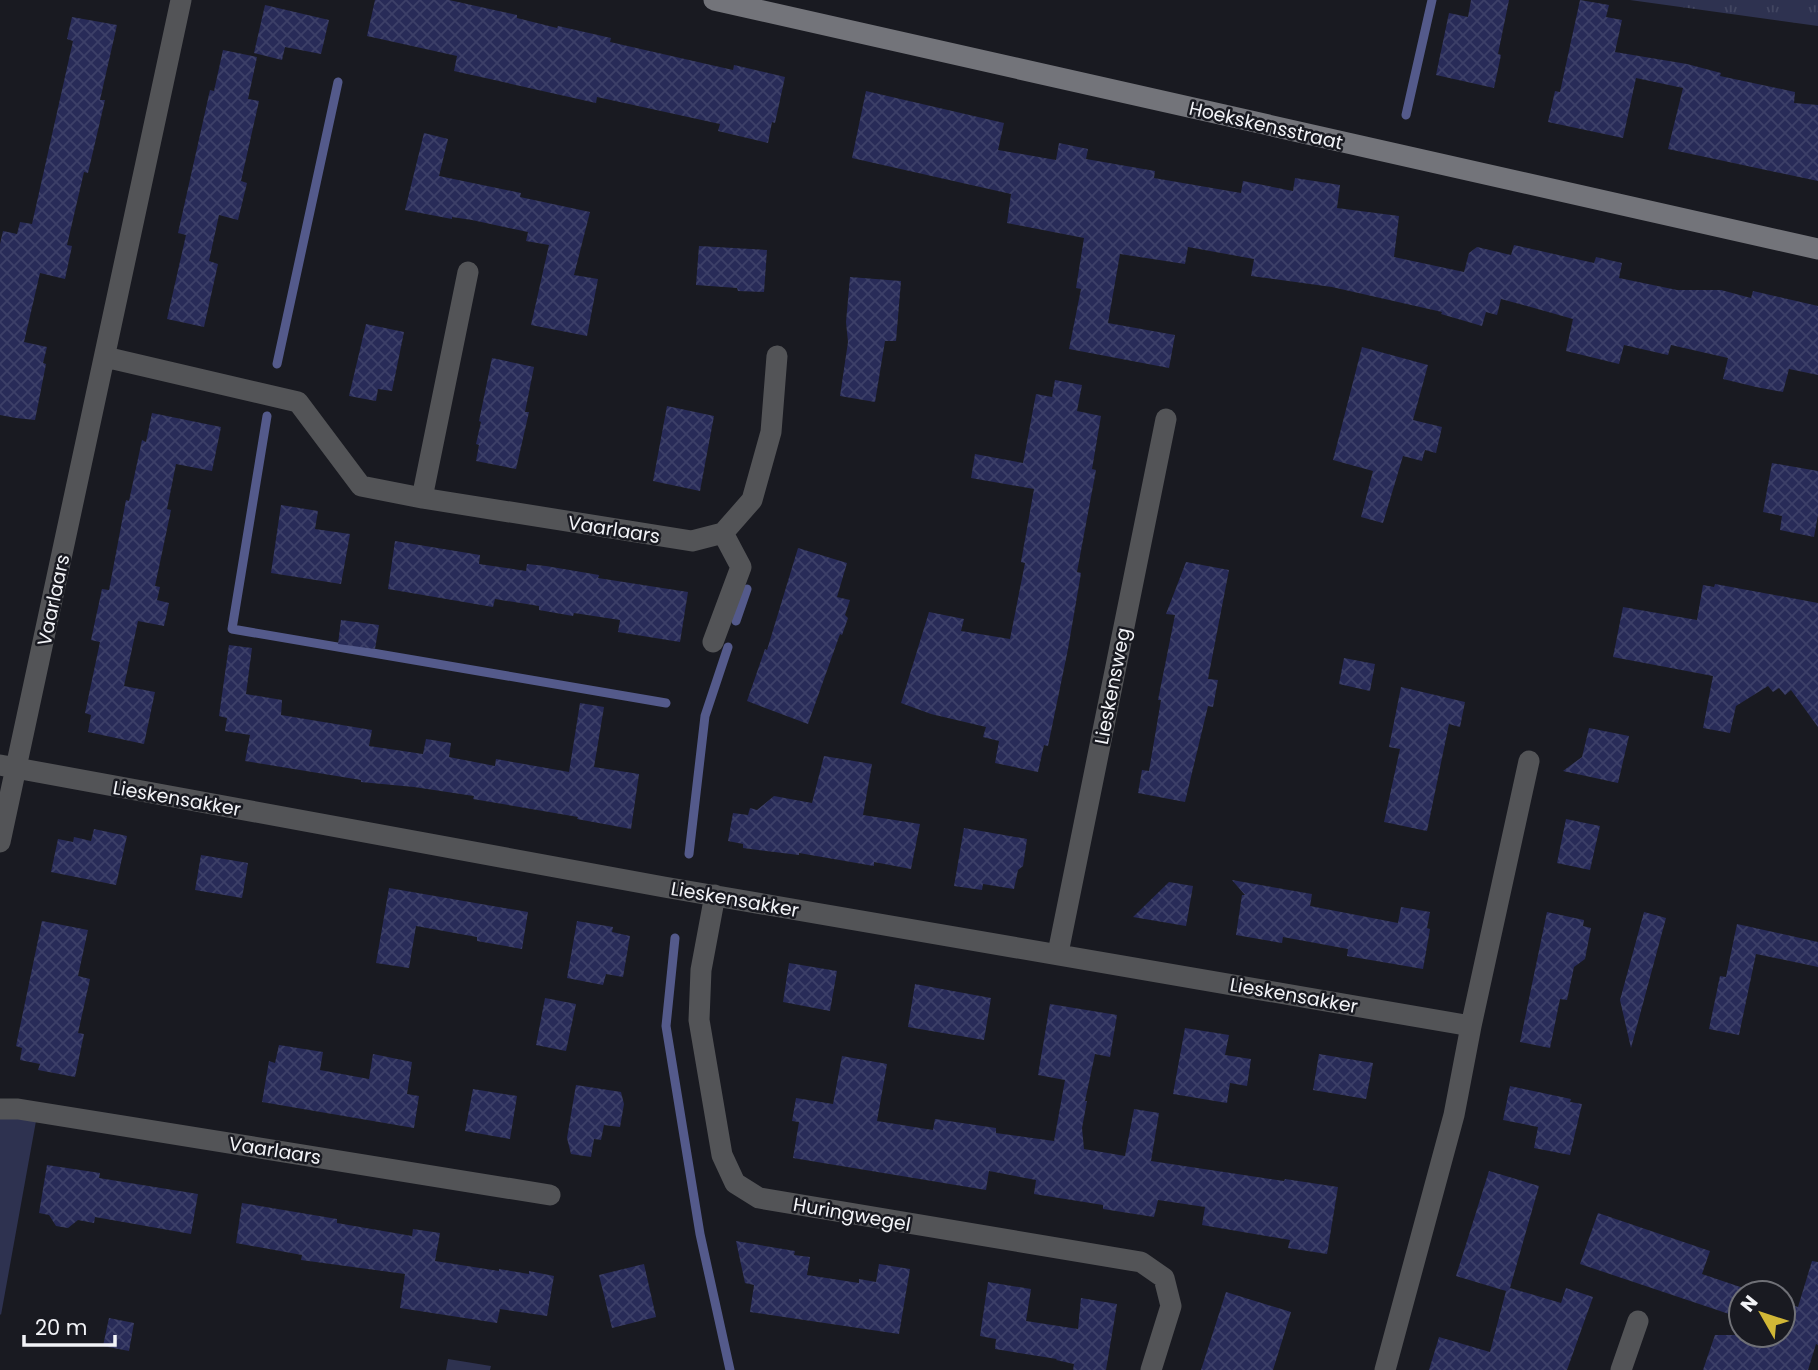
<svg xmlns="http://www.w3.org/2000/svg" width="1818" height="1370" font-family="Poppins,sans-serif">
<style>
.grass{fill:url(#grass-tufts)}
.green{fill:#2e3250}
.lines{fill:none;stroke-linecap:round;stroke-linejoin:round}
.stream{stroke:#545a8b;stroke-width:9}
.building{fill:url(#building-cross-hatch)}
.street{stroke:#535457;stroke-width:21}
.secondary{stroke:#73747a;stroke-width:21}
.labels{text-anchor:middle;stroke-width:5;stroke-linejoin:round;paint-order:stroke}
.street-label{font-size:19px;fill:#f2f3f7;stroke:#191a21}
</style>
<defs>
<pattern id="grass-tufts" width="24" height="20" patternUnits="userSpaceOnUse" patternTransform="scale(1.75)"><rect width="24" height="20" fill="#2e3250"/><path d="M3 7l-1-3M5 7V3M7 7l1-3M15 17l-1-3M17 17v-4M19 17l1-3" fill="none" stroke="#424661"/></pattern>
<pattern id="building-cross-hatch" width="8" height="8" patternUnits="userSpaceOnUse" patternTransform="scale(1.75)"><rect width="8" height="8" fill="#282b58"/><path d="M0 0l8 8M0 8l8-8" fill="none" stroke="#3d4068"/></pattern>
</defs>
<rect width="100%" height="100%" fill="#191a21"/>
<path class="grass" d="M1630,0H1818V26Z"/>
<path class="green" d="M0,1116L36,1121L1,1315L0,1314Z
M448,1359L491,1366L490,1370H446Z"/>
<g class="lines">
<path class="stream" d="M1406,115L1432,0
M277,364L338,82
M267,416L232,629L666,703
M736,621L747,589
M689,854L705,716L728,647
M675,938L666,1026L700,1234L730,1370"/>
</g>
<path class="building" d="M375,0H449L517,15V18L557,28L558,26L611,38L610,42L733,70L734,65L785,77L775,123L772,122L768,143L718,131L720,124L597,97L596,103L454,71L457,56L367,36Z
M1471,0H1509L1498,54L1501,55L1494,88L1436,75L1449,13L1468,17Z
M1580,0L1609,5L1606,17L1622,20L1615,52L1687,64L1721,73L1720,76L1795,92L1794,103L1818,105V181L1668,149L1683,88L1636,78L1623,138L1548,122L1555,91L1560,92Z
M265,5L329,20L321,54L285,47L282,60L254,53Z
M72,17L117,25L100,100H105L88,173L84,172L67,245L72,246L65,279L40,273L24,342L47,347L43,363L46,364L35,420L16,418L0,415V244L3,231L17,234L20,222L32,224L73,41L67,39Z
M223,50L257,57L248,99L259,101L241,181L247,183L238,220L219,215L209,261L218,264L204,327L167,319L186,235L178,233L210,90L214,91Z
M866,91L1004,123L998,150L1056,160L1059,143L1088,149L1086,159L1155,171L1154,178L1241,193L1243,181L1293,191L1295,178L1340,185L1337,208L1399,216L1394,257L1464,272L1469,253L1477,247L1511,255L1514,245L1594,263L1596,257L1622,263L1619,278L1677,290H1721L1751,298L1753,291L1818,306V375L1789,369L1783,392L1756,387L1723,379L1728,358L1671,345L1668,355L1624,345L1619,364L1566,351L1573,319L1527,306L1501,299L1497,315L1486,312L1482,326L1441,314L1442,312L1332,287L1251,276L1254,259L1188,247L1185,264L1120,254L1108,323L1175,335L1169,368L1069,349L1081,289L1076,288L1084,238L1007,223L1011,194L852,158Z
M424,133L448,139L439,176L521,193L520,197L590,212L574,275L598,279L587,336L531,325L549,245L526,241L528,232L472,220L452,217V219L405,210Z
M699,246L767,250L764,292L738,291L737,288L696,285Z
M850,277L901,281L896,341H885L875,402L840,396L848,342L846,322Z
M366,324L404,332L392,391L378,389L376,401L349,396Z
M1362,347L1428,365L1413,420L1442,427L1436,453L1425,450L1422,461L1403,456L1383,523L1361,517L1373,471L1333,460Z
M492,358L534,367L525,412H529L516,469L476,461L479,445L476,444L481,422L479,421Z
M1055,380L1082,385L1077,411L1101,416L1092,469L1096,470L1077,572L1081,573L1068,649L1048,746L1044,745L1038,772L995,763L999,741L983,737L986,727L931,714L901,703L929,612L964,619L961,631L1010,639L1025,563L1021,562L1034,489L971,478L975,454L1023,463L1036,394L1052,397Z
M667,406L714,416L700,491L653,481Z
M152,413L221,427L212,471L176,464L167,509L171,510L155,586L160,587L157,600L169,603L164,626L138,621L124,686L155,692L144,744L88,732L91,715L85,713L100,642L91,640L102,589L109,590L126,500L129,501L142,440L146,442Z
M1772,463L1818,471V515L1814,537L1780,530L1782,516L1763,512Z
M281,505L318,511L315,529L350,534L341,584L271,573Z
M395,541L480,555L479,564L526,571L527,564L546,566L599,575L598,578L688,592L680,642L618,632L620,620L574,613L573,616L539,610V606L495,599L493,607L388,589Z
M798,548L847,563L837,597L850,600L845,615L848,618L842,635L840,634L808,724L747,701L765,649L767,650Z
M1186,562L1229,570L1208,679L1218,680L1213,707L1208,706L1185,802L1138,793L1142,770L1149,771L1161,700H1158L1175,615L1166,614Z
M1715,584L1818,603V727L1791,690L1785,695L1779,688L1773,692L1768,686L1736,706L1730,733L1703,728L1713,676L1613,657L1623,607L1697,620L1703,585L1714,587Z
M341,620L379,625L375,649L338,644Z
M229,645L252,648L246,694L282,700L281,715L372,730L369,746L423,754L426,739L451,743L449,757L495,766L496,759L569,772L580,703L604,707L594,767L639,774L631,829L577,819L578,817L473,799L474,796L414,787L361,782V780L245,761L250,735L225,731L227,718L219,716Z
M1344,658L1375,664L1370,691L1339,684Z
M1401,687L1465,702L1460,727L1449,724L1427,831L1384,822L1400,749L1389,747Z
M1589,728L1629,736L1618,783L1563,771L1582,757Z
M824,756L872,764L863,815L920,824L911,869L874,862V866L799,853V855L743,848V844L728,841L733,813L748,815L750,808L757,810L774,796L812,803Z
M1566,819L1600,826L1590,870L1557,863Z
M964,828L1027,839L1023,866L1018,870L1014,889L983,884L982,890L954,886Z
M94,829L127,836L116,885L51,872L58,839L73,842L74,837L91,841Z
M201,855L248,863L242,898L195,890Z
M1232,880L1312,894L1310,906L1398,923L1401,907L1430,912L1427,928L1430,929L1423,969L1347,956L1348,949L1283,937L1282,943L1236,935L1242,895H1245Z
M1169,882L1193,886L1186,926L1133,917Z
M389,888L528,912L522,949L477,941V937L416,926L409,968L376,963Z
M1547,912L1584,920L1583,926L1591,928L1585,959L1574,967L1567,1000L1560,999L1550,1048L1520,1042Z
M1644,912L1666,918L1631,1048L1620,1000Z
M42,921L88,930L78,976L90,979L78,1033L84,1034L75,1077L38,1070L40,1064L20,1060L22,1048L16,1046Z
M577,921L613,927L612,932L630,936L623,977L606,974L603,985L567,978Z
M1737,924L1818,942V967L1756,954L1739,1035L1709,1029L1720,976L1726,977Z
M789,963L837,971L830,1011L783,1002Z
M915,984L991,998L984,1040L908,1027Z
M545,998L576,1004L566,1051L536,1045Z
M1050,1004L1117,1015L1110,1057L1095,1054L1085,1101H1087L1082,1128L1084,1149L1125,1156L1134,1109L1159,1113L1151,1161L1284,1181L1285,1179L1338,1187L1327,1254L1288,1248L1290,1240L1202,1225L1205,1207L1158,1200L1154,1217L1103,1209V1205L1034,1194L1036,1180L989,1171L986,1190L793,1158L799,1122L792,1121L796,1098L833,1104L842,1056L887,1064L877,1121L933,1130L935,1119L996,1128V1133L1054,1141L1065,1080L1038,1075Z
M1185,1028L1229,1035L1225,1055L1251,1059L1247,1086L1230,1083L1227,1103L1173,1094Z
M279,1045L323,1052L320,1070L369,1079L373,1054L412,1062L407,1094L419,1096L414,1128L262,1102L269,1061L275,1063Z
M1319,1054L1373,1063L1366,1099L1313,1090Z
M576,1085L621,1092L624,1104L620,1127L604,1125L601,1140L594,1139L591,1157L571,1154L567,1138Z
M1510,1086L1571,1099L1570,1102L1582,1104L1570,1155L1534,1148L1538,1127L1503,1120Z
M473,1089L517,1096L510,1139L465,1131Z
M47,1165L100,1173L99,1178L198,1194L191,1234L95,1217L94,1223L78,1220L68,1228L56,1226L49,1215L39,1213Z
M1489,1171L1539,1186L1510,1288L1561,1303L1566,1288L1593,1297L1567,1370H1429L1439,1337L1490,1352L1506,1291L1456,1276Z
M242,1203L337,1219V1223L412,1236L413,1229L440,1233L435,1261L499,1271V1269L529,1274V1271L554,1276L547,1316L500,1309L497,1323L400,1308L405,1274L301,1260L302,1255L236,1243Z
M1598,1213L1710,1251L1702,1274L1758,1293H1741V1318L1580,1264Z
M736,1241L795,1251L794,1255L810,1257L807,1275L859,1283V1279L876,1282L879,1264L910,1269L899,1334L750,1312L754,1285L745,1283Z
M1812,1261L1818,1262V1345L1816,1344L1808,1370H1703L1715,1335H1790L1783,1333V1302L1798,1307Z
M644,1264L656,1317L612,1328L599,1275Z
M988,1282L1031,1289L1026,1321L1078,1329L1081,1298L1117,1304L1106,1370H1073L1074,1364L1056,1360L1057,1359L995,1349L996,1339L980,1336Z
M1226,1292L1291,1312L1273,1370H1201Z
M109,1318L134,1323L129,1351L103,1346Z"/>
<g class="lines">
<path class="street" d="M105,357L298,402L361,486L422,498L692,541L723,533L752,500L771,432L777,356
M422,498L468,272
M713,642L741,567L723,533
M0,765L664,887L1471,1026L1529,761
M0,842L181,0
M715,895L701,970L699,1020L722,1155L735,1183L759,1198L1141,1262L1164,1278L1171,1306L1151,1370
M1058,953L1166,419
M0,1109H18L550,1195
M1385,1370L1454,1115L1471,1026
M1621,1370L1638,1321"/>
<path class="secondary" d="M714,0L1818,249"/>
</g>
<g class="labels">
<g class="street-label">
<text transform="translate(1266 125) rotate(13)" y="7">Hoekskensstraat</text>
<text transform="translate(614 529) rotate(9)" y="7">Vaarlaars</text>
<text transform="translate(53 600) rotate(-78)" y="7">Vaarlaars</text>
<text transform="translate(1112 686) rotate(-79)" y="7">Lieskensweg</text>
<text transform="translate(177 798) rotate(10)" y="7">Lieskensakker</text>
<text transform="translate(735 899) rotate(10)" y="7">Lieskensakker</text>
<text transform="translate(1294 995) rotate(10)" y="7">Lieskensakker</text>
<text transform="translate(275 1150) rotate(9)" y="7">Vaarlaars</text>
<text transform="translate(852 1214) rotate(10)" y="7">Huringwegel</text>
</g>
</g>
<g transform="translate(1762 1314) rotate(309)"><circle r="33" fill="#191a21" stroke="#707177" stroke-width="2"/>
<path d="M0-5L12 26L0 18L-12 26Z" fill="#d1b736"/>
<text y="-10" font-size="19" font-weight="bold" text-anchor="middle" fill="#f2f3f7">N</text>
</g>
<path d="M24 1335v10h91v-10" fill="none" stroke="#f2f3f7" stroke-width="3.5"/>
<text x="35" y="1335" font-size="21" fill="#f2f3f7" stroke="#191a21" stroke-width="5" paint-order="stroke">20 m</text>
</svg>
